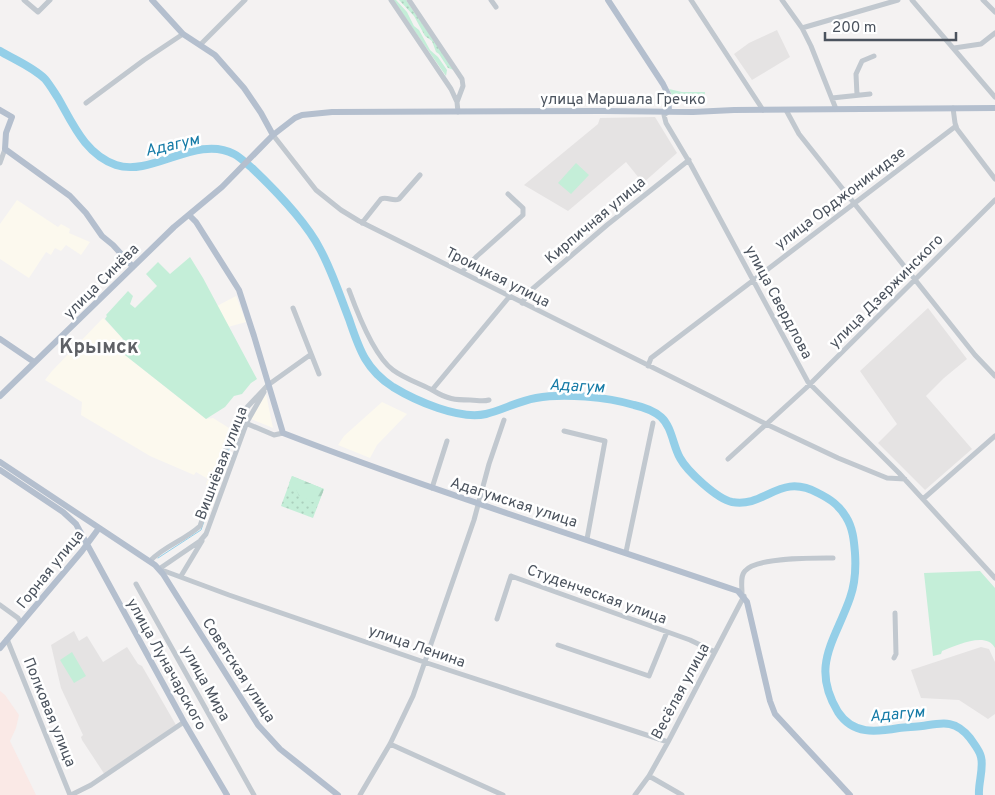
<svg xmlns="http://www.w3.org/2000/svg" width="995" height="795" font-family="Overpass,sans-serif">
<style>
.commercial{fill:#fcf9ee}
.education{fill:#e5e3e3}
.medical{fill:#fae9e6}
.grass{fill:url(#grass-dots)}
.forest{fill:url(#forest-firs)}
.park{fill:#c4eed8}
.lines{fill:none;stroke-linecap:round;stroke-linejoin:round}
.stream{stroke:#94cfe8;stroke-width:1}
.river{stroke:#94cfe8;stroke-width:8}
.minor{stroke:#c1c8cf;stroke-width:5}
.major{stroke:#b4bfce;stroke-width:6}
.labels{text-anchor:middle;stroke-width:5;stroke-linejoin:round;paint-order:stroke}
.street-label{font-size:15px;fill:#4b535e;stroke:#fff}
.water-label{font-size:16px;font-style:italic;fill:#157ba7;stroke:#fff}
.district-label{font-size:20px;font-weight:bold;fill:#5f6166;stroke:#fff}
</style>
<defs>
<pattern id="grass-dots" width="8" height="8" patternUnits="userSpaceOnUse" patternTransform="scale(1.25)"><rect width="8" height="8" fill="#c4eed8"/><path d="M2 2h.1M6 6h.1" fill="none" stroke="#aacebc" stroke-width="1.8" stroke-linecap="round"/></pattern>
<pattern id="forest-firs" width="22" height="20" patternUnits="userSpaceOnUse" patternTransform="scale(1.25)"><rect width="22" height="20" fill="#c4eed8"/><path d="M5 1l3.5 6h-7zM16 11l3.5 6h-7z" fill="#aacebc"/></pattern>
</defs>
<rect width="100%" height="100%" fill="#f4f2f2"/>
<path class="commercial" d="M17,200L58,227L61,224L70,229L69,233L90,242L81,255L66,245L61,251L55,248L51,255L46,252L29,278L0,259V224Z
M236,296L246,322L228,327L217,306Z
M103,318L123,339L116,348L206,419L213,418L229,428L213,478L212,477L210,481L212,483L210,489L206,484L208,479L196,472L194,475L150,456L81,415L82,402L45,380L52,371Z
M266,394L273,428L251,419Z
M382,402L407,414L377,445L370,458L338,445L344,436Z"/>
<path class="education" d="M777,30L790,57L752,80L734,54L749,43Z
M655,117L677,153L643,183L626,162L568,211L524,185L598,124L600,118Z
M928,308L967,359L944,378L926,396L972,449L925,490L878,443L897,424L860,371Z
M74,631L79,641L87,636L103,662L127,647L138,664L142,666L176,725L105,775L82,740L81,737L83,735L61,688L51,645Z
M981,647L989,649L995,662V714L988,719L959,700L921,698L911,670Z"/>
<path class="medical" d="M0,691L5,695L19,715L16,728L10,741L36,795H0Z"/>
<path class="grass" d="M399,0H406L454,70L448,68L439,54L436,52L432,41L425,36L414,16Z
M292,476L324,489L313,518L281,506Z"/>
<path class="forest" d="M292,476L324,489L318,504L314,502H310L307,499L299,496L295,487L289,483Z"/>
<path class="park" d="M393,0H396L407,12L414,26L419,30L430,50L438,57L447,70L446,76Z
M669,89L682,92H705L704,101L674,99Z
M576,163L589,175L571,194L558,183Z
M190,257L203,278L257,379L251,383L242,394L234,396L225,407L206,419L116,348L123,339L105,319L107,316L106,315L128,291L133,296L130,304L135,308L157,286L146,274L158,262L170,274Z
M980,571L995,588V648C986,631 956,646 942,651L941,654L933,656L924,573Z
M72,652L86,676L74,683L60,660Z"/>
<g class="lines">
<path class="stream" d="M158,558L201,530L237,426"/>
<path class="river" d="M0,51C15,60 33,67 45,79C50,85 54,92 58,98C73,124 85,154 116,165C152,177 197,134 234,154C240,157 247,164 252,168C274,189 306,222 320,249C332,271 340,296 349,319C359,348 365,369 393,387C416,401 459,420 486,414C503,410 518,401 536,398C564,393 607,397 634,405C643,407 654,411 661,417C672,427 673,446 680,458C687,471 717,499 732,502C766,508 779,472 818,493C830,499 839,505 846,517C853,528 854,541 855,553C856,568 855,584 850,598C835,641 810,666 838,712C853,735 876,732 899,728C907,727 915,727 922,726C942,723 955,719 970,738C974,744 980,751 981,757C984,769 978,783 979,795"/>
<path class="minor" d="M24,0L38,12L50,0
M391,0L451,89L457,102L458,112
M409,0L462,79L463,86L457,102
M491,0L496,7
M691,0L763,110
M782,0L802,28L811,46L836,109
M912,0L995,97
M983,0L995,12
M802,28L898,0
M200,45L245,0
M954,48L981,44L995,33
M857,95L856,74L862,61L874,56
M832,98L870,94
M86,103L144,60L183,34
M953,108L955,123L957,129L995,179
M786,110L799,134L975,355L995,376
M669,111L664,115L666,123L691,165L808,382L899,473L995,578
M273,135L316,190L341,210L359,221L766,424L838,458L887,478L905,479
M0,163L5,149
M362,223L381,199C387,196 393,202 399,199L420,175
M462,272L477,256L523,215V208L508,194
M349,290C357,312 374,356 393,370C405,379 421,384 434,391C447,399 455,400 470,400C477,400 482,402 489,400
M522,303L530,291L607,225L689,160
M293,308L319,374
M648,366L651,358L956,126
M432,390L509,297
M236,419L274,435L283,433
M564,431L605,441L587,539
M728,459L806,388L995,200
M432,488L447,441
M923,499L995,436
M626,552L653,423
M150,561C164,546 185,540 200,526L236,419L268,385L310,355
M159,569L229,595L424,662L668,742
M159,569L200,541L206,534L247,422L264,392
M181,576L202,541
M136,584L254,795
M742,593C742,586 740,576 745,571C756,557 815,558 833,558
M0,605L18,618L21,623
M497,619L511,576L690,640L715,652
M7,639L70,795
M558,645L649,676L667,632
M894,658L896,654L895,613
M390,744L503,795
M649,776L682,795
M71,795L91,785L184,722
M360,795L390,744L413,696L474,520L489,464L504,420
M635,795L649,776L668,742L744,596"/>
<path class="major" d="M152,0L183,34L215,55L244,88L261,113L273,135
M608,0L663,84L668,94L669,111
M0,110L12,117L6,133L5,149L70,196L86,213L102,236L113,245L133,267
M189,215L196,222L239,290L254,336L283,433C433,491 586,539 738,591L747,602L770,701L775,714L850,795
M0,339L34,362
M0,396L174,227L222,187L273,135L295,118L302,115L332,112L603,111L693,112L734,110L995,108
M0,462L155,565L163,574L258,725L280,749L338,795
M0,470L63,512L76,524L184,722L227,795
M0,648L82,551L99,528"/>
</g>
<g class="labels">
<g class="street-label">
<text x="623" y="104">улица Маршала Гречко</text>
<text transform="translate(840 198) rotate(-37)" y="5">улица Орджоникидзе</text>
<text transform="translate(595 220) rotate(-40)" y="5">Кирпичная улица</text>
<text transform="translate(498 277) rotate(27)" y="5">Троицкая улица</text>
<text transform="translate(101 281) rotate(-45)" y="5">улица Синёва</text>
<text transform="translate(886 291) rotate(-45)" y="5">улица Дзержинского</text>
<text transform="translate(779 302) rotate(62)" y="5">улица Свердлова</text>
<text transform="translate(221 463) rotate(-69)" y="5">Вишнёвая улица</text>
<text transform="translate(514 502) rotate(18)" y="5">Адагумская улица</text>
<text transform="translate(50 569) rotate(-51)" y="5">Горная улица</text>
<text transform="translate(597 594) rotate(20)" y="5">Студенческая улица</text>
<text transform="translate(417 646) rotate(19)" y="5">улица Ленина</text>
<text transform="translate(167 664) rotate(61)" y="5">улица Луначарского</text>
<text transform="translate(239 670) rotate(57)" y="5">Советская улица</text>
<text transform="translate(206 683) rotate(61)" y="5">улица Мира</text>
<text transform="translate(680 691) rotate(-62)" y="5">Весёлая улица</text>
<text transform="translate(50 712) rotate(68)" y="5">Полковая улица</text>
</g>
<g class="water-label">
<text transform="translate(172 144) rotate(-13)" y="6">Адагум</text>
<text transform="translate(577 385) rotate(3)" y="6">Адагум</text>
<text transform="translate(897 713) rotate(-5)" y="6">Адагум</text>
</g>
<g class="district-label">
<text x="99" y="353">Крымск</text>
</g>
</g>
<path d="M825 32v8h131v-8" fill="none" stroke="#4b535e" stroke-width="2.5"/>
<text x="832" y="32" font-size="15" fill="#4b535e" stroke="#ffffff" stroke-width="4" paint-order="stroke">200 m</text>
</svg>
